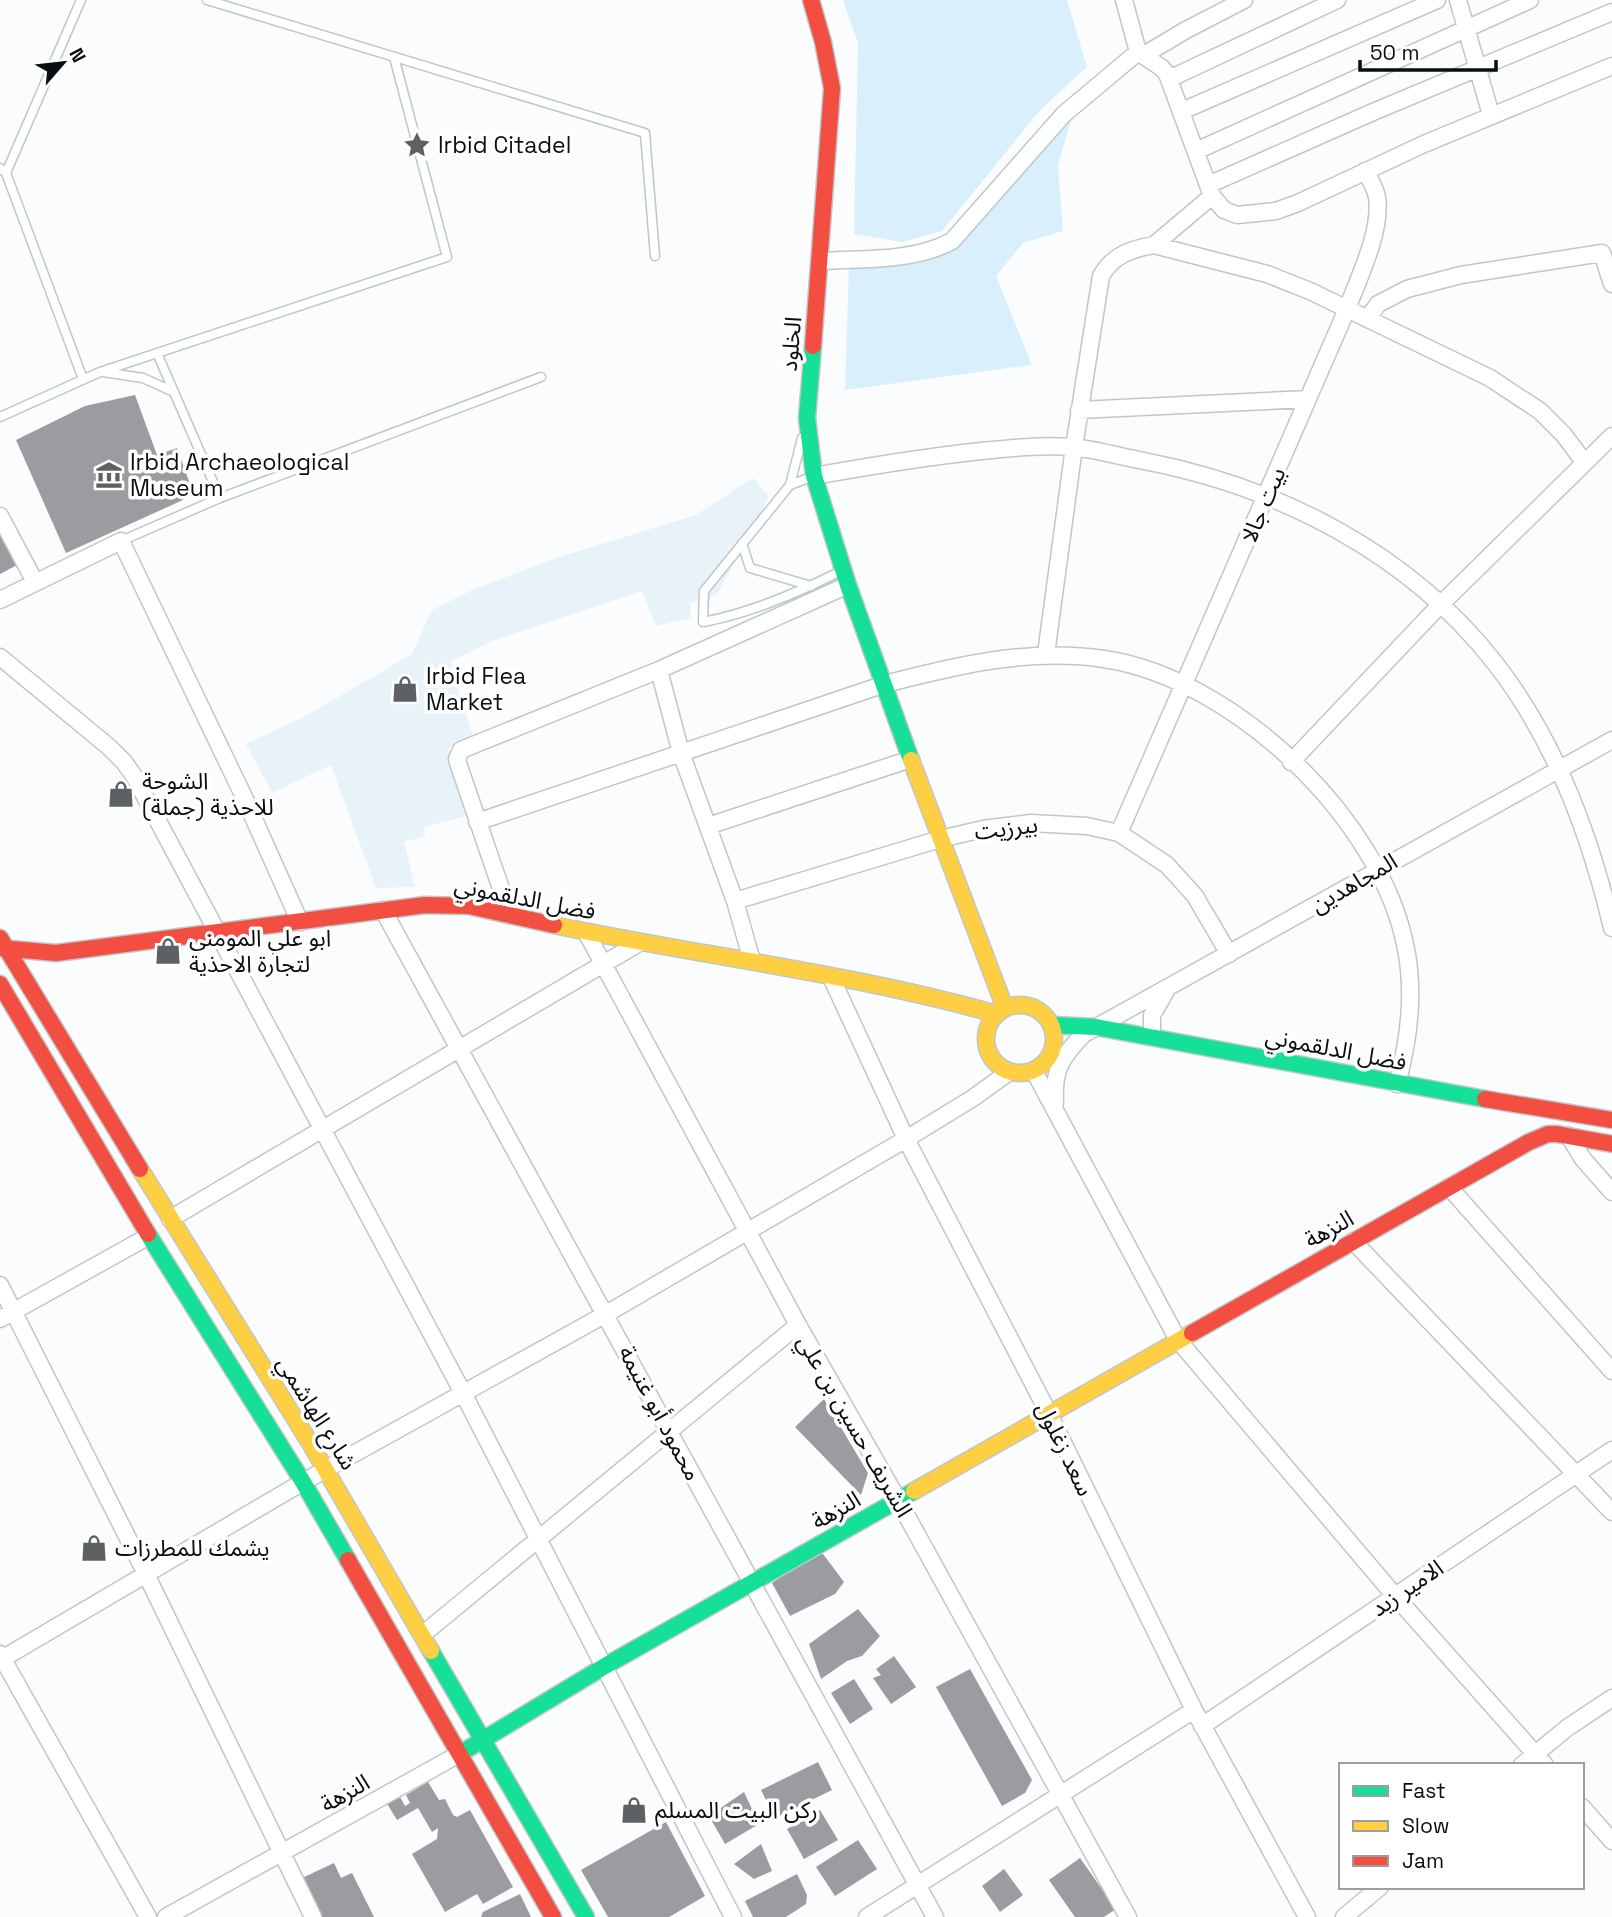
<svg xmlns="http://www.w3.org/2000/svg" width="1612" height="1917" font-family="'Space Grotesk','Noto Sans Arabic',sans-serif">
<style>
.built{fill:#e7f3f9}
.green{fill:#d9f0fc}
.building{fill:#9a9c9f}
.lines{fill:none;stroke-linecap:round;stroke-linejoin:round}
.lane-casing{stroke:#c1c6c8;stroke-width:11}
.street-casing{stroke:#c1c6c8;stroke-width:19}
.fast-casing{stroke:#c1c6c8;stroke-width:19}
.slow-casing{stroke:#c1c6c8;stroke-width:19}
.jam-casing{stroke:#c1c6c8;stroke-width:19}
.lane{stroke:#feffff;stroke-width:8}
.street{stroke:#feffff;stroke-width:16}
.fast{stroke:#16e098;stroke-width:16}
.slow{stroke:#ffcf43;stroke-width:16}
.jam{stroke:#f24e42;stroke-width:16}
.labels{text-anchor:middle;stroke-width:7;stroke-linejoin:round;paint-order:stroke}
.poi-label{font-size:23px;fill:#090e10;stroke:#fff;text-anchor:start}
.street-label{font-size:23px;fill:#090e10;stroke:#fff}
</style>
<rect width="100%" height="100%" fill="#fafcfd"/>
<path class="built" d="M753,478L769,497L717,595L690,603L691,618L656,626L642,591L492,641L450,662L473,737L449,748L466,816L424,827L425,836L404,842L415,887L376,888L331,765L272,793L246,744L304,717L412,654L432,610L470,591L553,559L696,515Z"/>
<path class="green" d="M843,0H1067L1087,67L1040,110L942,231L902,242L854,234L858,43Z
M1074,109L1058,166L1063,231L1023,243L996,276L1032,365L845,390L849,265L952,241Z"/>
<path class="building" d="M135,395L157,455L177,448L194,495L66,553L16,440L85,406Z
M0,529L19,564L0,574Z
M824,1399L868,1473L861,1495L795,1427Z
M820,1550L844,1582L835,1594L790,1616L772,1583Z
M858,1609L880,1636L862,1656L847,1661L821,1679L809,1644Z
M894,1656L916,1687L891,1704L873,1678L881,1675L876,1669Z
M970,1669L1032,1780L1025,1793L1002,1806L936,1687Z
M854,1679L873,1709L850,1724L831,1693Z
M818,1762L832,1790L775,1818L761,1790Z
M428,1782L439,1800L445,1799L453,1815L457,1817L470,1810L513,1887L483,1904L477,1894L445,1912L412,1854L437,1839L438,1828L432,1832L418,1808L397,1820L386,1802L399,1795L405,1806L410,1803L406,1795Z
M744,1792L759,1824L725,1844L709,1816Z
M820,1810L838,1840L804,1859L787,1829Z
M666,1822L705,1896L669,1917H608L581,1870Z
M858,1840L877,1869L835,1896L816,1867Z
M761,1844L772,1871L754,1879L734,1864Z
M1080,1858L1116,1909L1104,1917H1075L1049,1880Z
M334,1863L341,1878L352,1873L374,1917H321L302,1878Z
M1004,1869L1023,1895L1000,1912L982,1886Z
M797,1874L807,1895L806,1904L786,1917H753L745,1901Z
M520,1894L531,1917H481L483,1912Z"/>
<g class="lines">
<defs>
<path id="lane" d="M207,0L645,133L655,256
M0,168L6,173L83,379
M6,173L81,0
M157,353L220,498
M103,372L143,378L174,392
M0,417L100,372L447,257L394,57
M802,438L790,485L704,591L703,622C751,613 797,593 841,571
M790,485L814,476
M121,541L220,498L541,377
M742,543L750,568L811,586"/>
<path id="street" d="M1124,0L1138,52L1162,68L1167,74L1212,196L1224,210L1237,215L1276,211L1298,203L1424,144L1612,66
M1458,0L1491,115
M1144,55L1186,30L1244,0
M1169,79L1337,0
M1182,111L1437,0
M1196,151L1530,0
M1208,185L1373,112L1612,12
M1154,245L1212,196
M821,261C864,258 913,262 952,241L1064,114L1138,52
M1368,318L1378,304L1407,289L1461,275L1602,253L1612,284
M1079,410L1308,399
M814,476C870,466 925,457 981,451C1011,448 1041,445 1071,447C1096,449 1120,457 1144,461C1279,487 1409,553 1495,663C1555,740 1590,834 1612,928
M0,516L35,582
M0,600L121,541L244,797L300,922
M1046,654L1074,447L1101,276C1113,255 1131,249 1154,245L1267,274L1310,291L1490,378L1540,411L1564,435L1584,462
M0,657L109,747L124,762L134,776L463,1393L733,1917
M659,670L681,753L735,901L752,961
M1291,762L1440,605L1612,436
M477,822L885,684C958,665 1029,648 1104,659C1234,678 1382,820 1406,949C1415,995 1409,1040 1397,1084
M708,826L911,759
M1119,833L1347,309C1359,277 1382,231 1377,197C1375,188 1370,179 1365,171
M735,901L940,839L983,829L1031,823L1087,826L1119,833L1167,865L1195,896L1229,954
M383,910L935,1917
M510,915L459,766L457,759L461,750L659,670L848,585
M586,932L798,1325L898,1500L1128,1917
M831,977L906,1139L1049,1414L1194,1710L1307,1917
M1152,1037V1015L1166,991
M1034,1071L1178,1340L1395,1596L1545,1765
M1055,1103C1053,1070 1061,1057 1084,1034L1612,740
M1569,1136L1583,1159L1612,1192
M1449,1187L1612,1371
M170,1219L639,943
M1353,1241L1612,1512
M0,1285L146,1574L313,1917
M0,1319L149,1236
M422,1635L798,1325
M0,1654L148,1917
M0,1660L303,1482L606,1314L906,1139L973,1098L1009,1072
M1202,1726L1612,1450
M1522,1765L1567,1728L1612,1698
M1582,1807L1612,1841
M166,1917L461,1753
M867,1917L1194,1710
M1344,1917L1380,1887"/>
<path id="fast" d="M813,346L807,418L814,476L848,585L911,760
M1051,1025L1096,1027L1485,1099
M148,1234L303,1482L348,1560
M431,1651L586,1917
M461,1753L605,1666L914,1491"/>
<path id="slow" d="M911,760L1005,1008
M554,925C701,956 851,973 996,1014
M986 1039a34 34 0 1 1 68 0a34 34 0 1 1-68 0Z
M140,1169L310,1443L431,1651
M914,1491L1192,1333"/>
<path id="jam" d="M811,0L823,42L832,88L813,346
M0,938L140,1169
M0,948L56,953L425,905L469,906L554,925
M0,984L148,1234
M1485,1099L1612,1120
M1192,1333L1529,1142L1548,1134H1557L1612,1144
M348,1560L553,1917"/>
</defs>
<use href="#lane" class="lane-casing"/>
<use href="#street" class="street-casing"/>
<use href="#fast" class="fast-casing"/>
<use href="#slow" class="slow-casing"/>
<use href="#jam" class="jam-casing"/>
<use href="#lane" class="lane"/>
<use href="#street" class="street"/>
<use href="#fast" class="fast"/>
<use href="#slow" class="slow"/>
<use href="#jam" class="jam"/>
</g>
<defs>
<symbol id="sight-bare" viewBox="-9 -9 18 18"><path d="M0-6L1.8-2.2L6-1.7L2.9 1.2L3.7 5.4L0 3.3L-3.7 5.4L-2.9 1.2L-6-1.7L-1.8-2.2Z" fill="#5d6163" stroke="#fff" stroke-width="2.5" paint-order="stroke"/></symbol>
<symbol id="museum-bare" viewBox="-9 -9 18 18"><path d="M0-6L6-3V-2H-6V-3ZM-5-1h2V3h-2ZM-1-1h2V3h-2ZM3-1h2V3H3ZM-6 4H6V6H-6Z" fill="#5d6163" stroke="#fff" stroke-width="2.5" paint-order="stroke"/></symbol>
<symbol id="shop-bare" viewBox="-9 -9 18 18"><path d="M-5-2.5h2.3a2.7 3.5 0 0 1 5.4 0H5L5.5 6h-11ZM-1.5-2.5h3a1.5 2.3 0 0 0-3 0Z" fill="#5d6163" stroke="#fff" stroke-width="2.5" paint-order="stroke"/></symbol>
</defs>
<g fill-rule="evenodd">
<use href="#sight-bare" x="398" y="126" width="38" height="38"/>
<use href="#museum-bare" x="90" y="456" width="38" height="38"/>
<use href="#shop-bare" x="386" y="670" width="38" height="38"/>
<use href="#shop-bare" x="102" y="775" width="38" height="38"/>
<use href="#shop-bare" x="149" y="932" width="38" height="38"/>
<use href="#shop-bare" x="75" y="1529" width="38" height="38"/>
<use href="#shop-bare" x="615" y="1791" width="38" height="38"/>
</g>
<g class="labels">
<g class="poi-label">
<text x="438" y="153">Irbid Citadel</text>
<text x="130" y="470">Irbid Archaeological<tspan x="130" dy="26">Museum</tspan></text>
<text x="426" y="684">Irbid Flea<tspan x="426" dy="26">Market</tspan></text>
<text x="142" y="789">الشوحة<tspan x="142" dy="26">للاحذية (جملة)</tspan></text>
<text x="189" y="946">ابو علي المومني<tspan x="189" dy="26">لتجارة الاحذية</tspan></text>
<text x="115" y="1556">يشمك للمطرزات</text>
<text x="655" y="1818">ركن البيت المسلم</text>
</g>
<g class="street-label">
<text transform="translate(791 344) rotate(-85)" y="8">الخلود</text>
<text transform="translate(1263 505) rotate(-67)" y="8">بيت جالا</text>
<text transform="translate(1006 828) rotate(-7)" y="8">بيرزيت</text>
<text transform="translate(1354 883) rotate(-30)" y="8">المجاهدين</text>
<text transform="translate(525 898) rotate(11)" y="8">فضل الدلقموني</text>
<text transform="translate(1336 1049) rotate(11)" y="8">فضل الدلقموني</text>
<text transform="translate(1329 1229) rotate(-29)" y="8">النزهة</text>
<text transform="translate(317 1413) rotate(58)" y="8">شارع الهاشمي</text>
<text transform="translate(660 1413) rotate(62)" y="8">محمود أبو غنيمة</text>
<text transform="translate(855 1426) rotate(60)" y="8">الشريف حسين بن علي</text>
<text transform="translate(1065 1449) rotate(64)" y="8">سعد زغلول</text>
<text transform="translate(836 1510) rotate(-30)" y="8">النزهة</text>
<text transform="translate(1407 1588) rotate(-34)" y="8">الامير زيد</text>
<text transform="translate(345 1793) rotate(-30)" y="8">النزهة</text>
</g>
</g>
<rect x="1339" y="1763" width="245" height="126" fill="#ffffff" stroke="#9d9f9f" stroke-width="2"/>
<rect x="1353" y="1786" width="35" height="10" fill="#16e098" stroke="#9d9f9f" stroke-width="2"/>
<text x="1402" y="1798" font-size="21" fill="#090e10">Fast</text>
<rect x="1353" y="1821" width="35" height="10" fill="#ffcf43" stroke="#9d9f9f" stroke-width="2"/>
<text x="1402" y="1833" font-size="21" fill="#090e10">Slow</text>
<rect x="1353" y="1856" width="35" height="10" fill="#f24e42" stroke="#9d9f9f" stroke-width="2"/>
<text x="1402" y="1868" font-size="21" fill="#090e10">Jam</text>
<g transform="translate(63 63) rotate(62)" stroke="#ffffff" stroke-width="5" paint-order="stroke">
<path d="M0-5L12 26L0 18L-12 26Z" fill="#090e10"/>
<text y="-10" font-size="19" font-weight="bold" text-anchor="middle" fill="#090e10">N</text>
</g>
<path d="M1360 60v10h136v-10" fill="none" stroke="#090e10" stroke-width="3.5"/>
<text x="1370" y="60" font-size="21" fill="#090e10" stroke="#ffffff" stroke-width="5" paint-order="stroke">50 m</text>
</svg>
